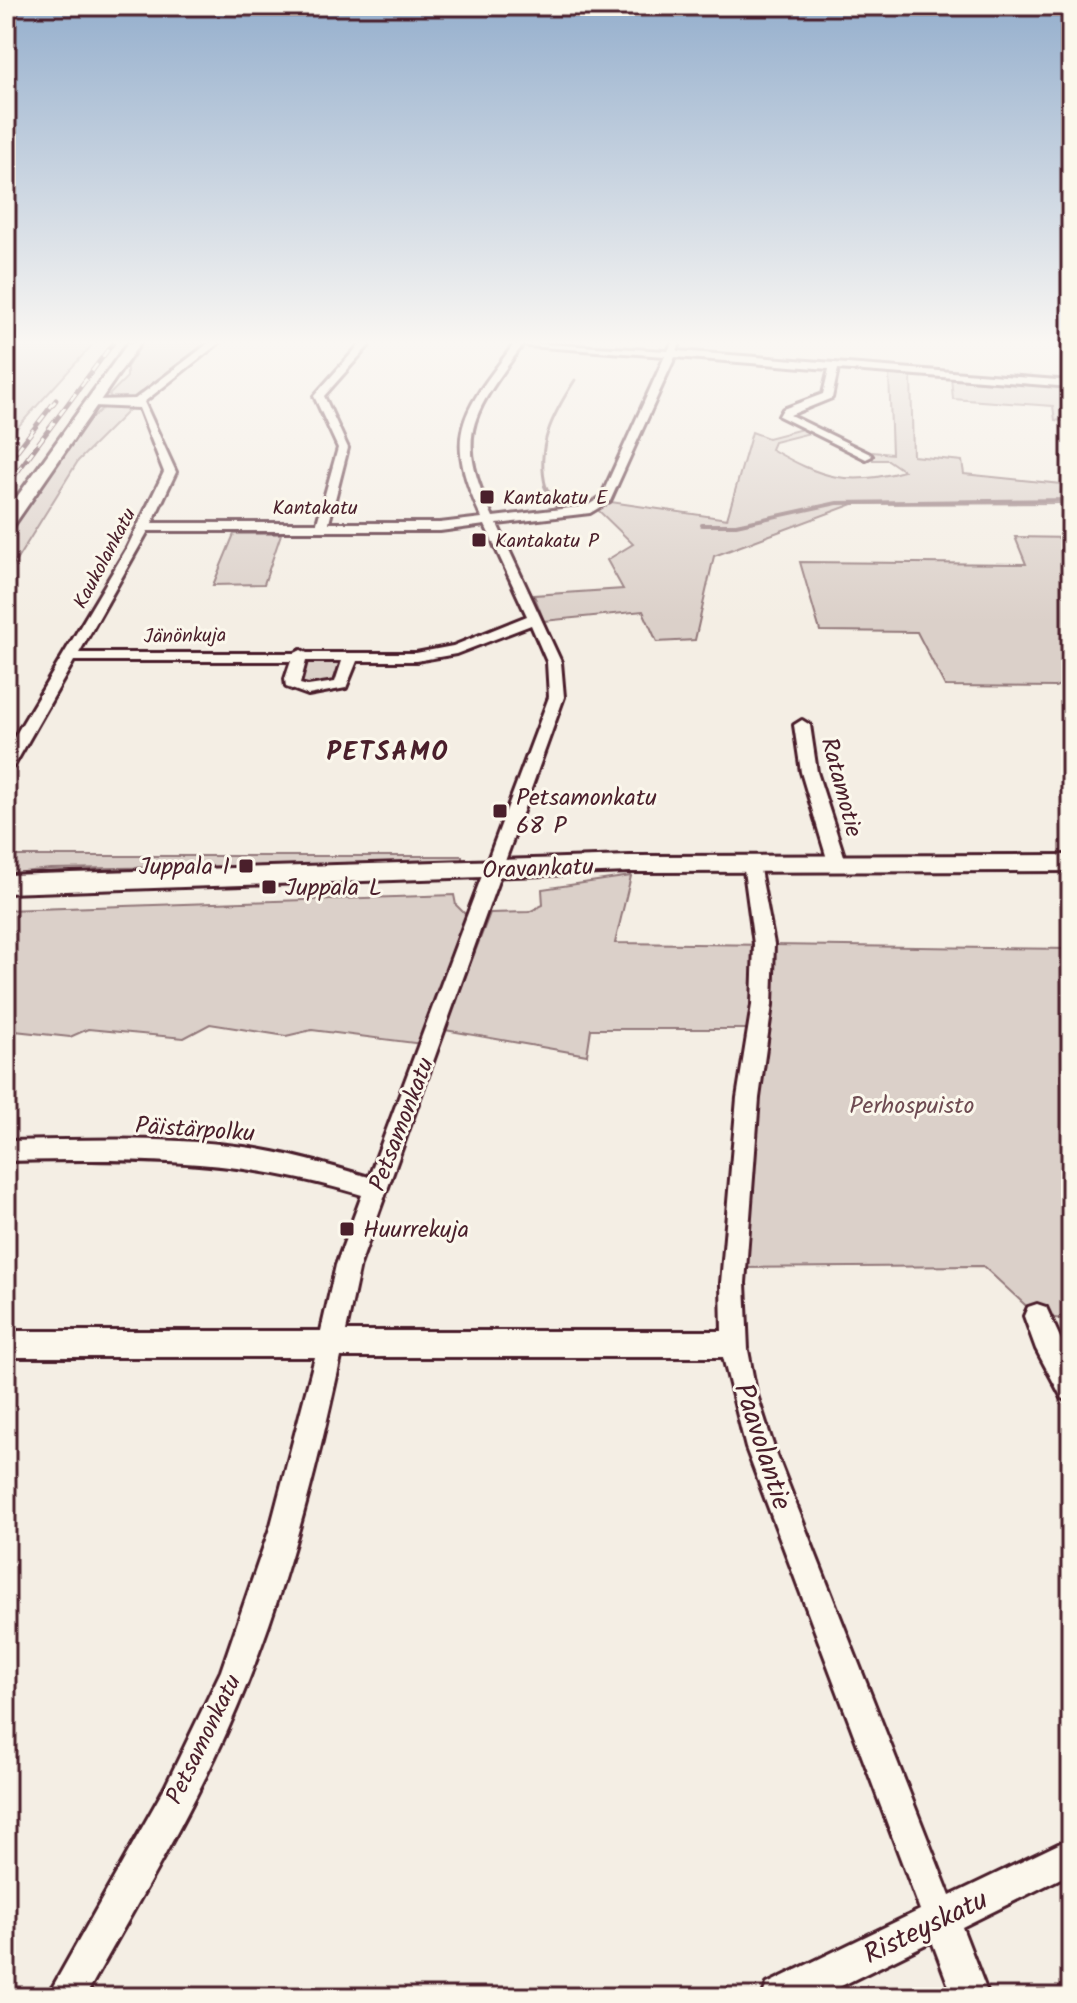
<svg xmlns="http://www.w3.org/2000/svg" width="1077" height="2003" font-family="Kalam,sans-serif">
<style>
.green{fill:#dbd0c9;stroke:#92787a;stroke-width:2}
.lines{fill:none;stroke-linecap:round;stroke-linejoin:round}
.stream-far1{stroke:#8d7174;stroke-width:3}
.stream{stroke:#8d7174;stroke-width:4}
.street-casing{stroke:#4a1f2b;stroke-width:6}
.secondary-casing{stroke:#4a1f2b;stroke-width:6}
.street{fill:#fbf7ec;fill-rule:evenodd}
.secondary{fill:#fbf7ec;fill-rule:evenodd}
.rail-casing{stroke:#4a1f2b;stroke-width:5}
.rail{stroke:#fbf7ec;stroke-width:3;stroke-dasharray:9;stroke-linecap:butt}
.poi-dot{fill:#4a1f2b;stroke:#fbf7ec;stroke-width:3}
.labels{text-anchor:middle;stroke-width:6;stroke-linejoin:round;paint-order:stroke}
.far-poi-label{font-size:20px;fill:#4a1f2b;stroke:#fbf7ec;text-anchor:start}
.far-street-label{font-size:20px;fill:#4a1f2b;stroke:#fbf7ec}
.street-label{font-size:24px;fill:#4a1f2b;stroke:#fbf7ec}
.poi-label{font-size:24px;fill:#4a1f2b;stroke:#fbf7ec;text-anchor:start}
.park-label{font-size:24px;fill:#6e4b52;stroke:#fbf7ec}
.far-district-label{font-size:26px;font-weight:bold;letter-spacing:2px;fill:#4a1f2b;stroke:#fbf7ec}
.near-street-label{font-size:28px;fill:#4a1f2b;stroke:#fbf7ec}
</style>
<rect width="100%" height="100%" fill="#f4eee4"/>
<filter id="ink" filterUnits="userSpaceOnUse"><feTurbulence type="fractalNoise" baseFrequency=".0125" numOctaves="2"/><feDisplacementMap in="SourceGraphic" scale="16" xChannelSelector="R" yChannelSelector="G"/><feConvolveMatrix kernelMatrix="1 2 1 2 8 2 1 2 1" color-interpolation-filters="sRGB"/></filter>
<g filter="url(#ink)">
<path class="green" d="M6,343H94L6,440Z
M143,343H210L137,398H112L109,395L127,377V367Z
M889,373L911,375L913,456L962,461L964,474L1071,485V503L853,504L714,556L695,640L657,642L643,611L544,621L534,595L623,589L607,560L633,544L598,510L611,502L727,519L752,432L768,438L802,429L810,433L774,442L771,449C820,477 847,487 904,471L888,460H873V452L892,454Z
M951,377L1071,385V422L1055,420L1053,406L953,399Z
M106,405L132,407L78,461L6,577V536L86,423Z
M234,534H281L264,584L213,585Z
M1015,537L1071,538V681L1055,687L945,686L917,632L820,631L800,562L1026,564Z
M339,657L343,663L336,684H304L298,678L306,660Z
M6,856H462V863L50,869L6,874Z
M631,876L615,943L1071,949V1320L1037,1316L983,1266L737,1268L762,1029H591L587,1055L445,1030L490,913L529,912L543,905L542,889Z
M454,895L456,905L466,915L422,1044L312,1030L286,1036L210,1024L184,1038L88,1029L70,1037L6,1030V910Z"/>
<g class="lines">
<path class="stream-far1" d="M546,488C535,447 553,414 575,380"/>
<path class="stream" d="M545,486L555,505
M702,525H736L837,503L1071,500"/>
<defs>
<path id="street" d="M209,343H219L144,402L176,472L152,523H317L338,448L314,396L361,343H371L324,396L348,448L329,523H440L482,518C441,433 463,412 515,343H524C474,413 452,432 493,517L587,506L601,497L665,356L529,346L525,343L668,351L672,343H680L677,351L1071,381V387L838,369L832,398L790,415L870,454L872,456L866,459L779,416L783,409L823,394L829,369L675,357L610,501L590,513L497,524L561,662L564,697L360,1265L346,1331H722L721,1283L737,1098L752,1005L754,944L743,863L752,857L758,859L774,944L772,1005L759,1098L745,1283L748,1350L756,1392L774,1448L950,1896L1071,1838V1873L962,1927L989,1997H953L932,1941L819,1997H762L767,1984L920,1910L746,1448L723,1357H341C314,1483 281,1610 228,1729C187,1822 134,1908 85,1997H47L165,1787L221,1671L271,1525L315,1357H6V1331H321L336,1265L362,1195C236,1157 135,1159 6,1161V1141C85,1140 166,1136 244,1147C287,1153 328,1165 369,1177L549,697L547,662L531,625L456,654L416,661H357L346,688L308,695L286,687L285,679L291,661H74L14,766L6,771V751L127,548L164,472L139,408L93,406L88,403L93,400L135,399ZM485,525L527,616L453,646L416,653H307L301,650L295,653H79L148,531H440ZM306,661H342L335,682L308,686L300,684Z
M802,720L810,725L817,772L846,862L837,868L828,862L801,772L794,725Z
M1037,1304L1046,1307L1071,1362V1402L1062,1398L1036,1349L1024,1316L1028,1307Z"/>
<path id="secondary" d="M128,343H140L12,528L6,529V512Z
M1071,855V871L630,872L6,893V875L630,856Z"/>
</defs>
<use href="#street" class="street-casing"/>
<use href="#secondary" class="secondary-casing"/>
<use href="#street" class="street"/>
<use href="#secondary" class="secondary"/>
<defs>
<path id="rail" d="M6,465L56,400
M6,487L113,343"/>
</defs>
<use href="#rail" class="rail-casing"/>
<use href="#rail" class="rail"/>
</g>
</g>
<linearGradient id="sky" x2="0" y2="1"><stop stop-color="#95afcd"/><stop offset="0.55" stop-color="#faf7f3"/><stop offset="1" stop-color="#faf7f3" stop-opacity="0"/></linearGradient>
<rect width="1077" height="623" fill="url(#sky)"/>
<g class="poi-dot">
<rect x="479" y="489" width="16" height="16" rx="4"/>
<rect x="471" y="532" width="16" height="16" rx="4"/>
<rect x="492" y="803" width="16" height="16" rx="4"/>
<rect x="238" y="858" width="16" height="16" rx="4"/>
<rect x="261" y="879" width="16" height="16" rx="4"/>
<rect x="339" y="1221" width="16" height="16" rx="4"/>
</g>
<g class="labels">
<g class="far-poi-label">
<text x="503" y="504">Kantakatu E</text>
<text x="495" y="547">Kantakatu P</text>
</g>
<g class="far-street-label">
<text x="315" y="514">Kantakatu</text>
<text transform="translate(104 558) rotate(-62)" y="7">Kaukolankatu</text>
<text transform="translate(185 635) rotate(-1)" y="7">Jänönkuja</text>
</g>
<g class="street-label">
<text transform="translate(842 787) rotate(75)" y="8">Ratamotie</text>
<text transform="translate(538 868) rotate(-2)" y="8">Oravankatu</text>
<text transform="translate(401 1124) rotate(-69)" y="8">Petsamonkatu</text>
<text transform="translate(195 1129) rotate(4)" y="8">Päistärpolku</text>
<text transform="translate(203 1739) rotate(-64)" y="8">Petsamonkatu</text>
</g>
<g class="poi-label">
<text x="516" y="805">Petsamonkatu<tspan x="516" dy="28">68 P</tspan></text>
<text x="230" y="874" text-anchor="end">Juppala I</text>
<text x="285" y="895">Juppala L</text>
<text x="363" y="1237">Huurrekuja</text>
</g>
<g class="park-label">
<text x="912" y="1113">Perhospuisto</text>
</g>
<g class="far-district-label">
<text x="388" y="760">PETSAMO</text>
</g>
<g class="near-street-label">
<text transform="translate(764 1446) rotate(72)" y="10">Paavolantie</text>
<text transform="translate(925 1926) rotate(-26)" y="10">Risteyskatu</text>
</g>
</g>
<rect width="1077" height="2003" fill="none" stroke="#fbf7ec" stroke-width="32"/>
<rect x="16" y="16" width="1045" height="1971" fill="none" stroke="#4a1f2b" stroke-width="3" filter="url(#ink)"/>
</svg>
